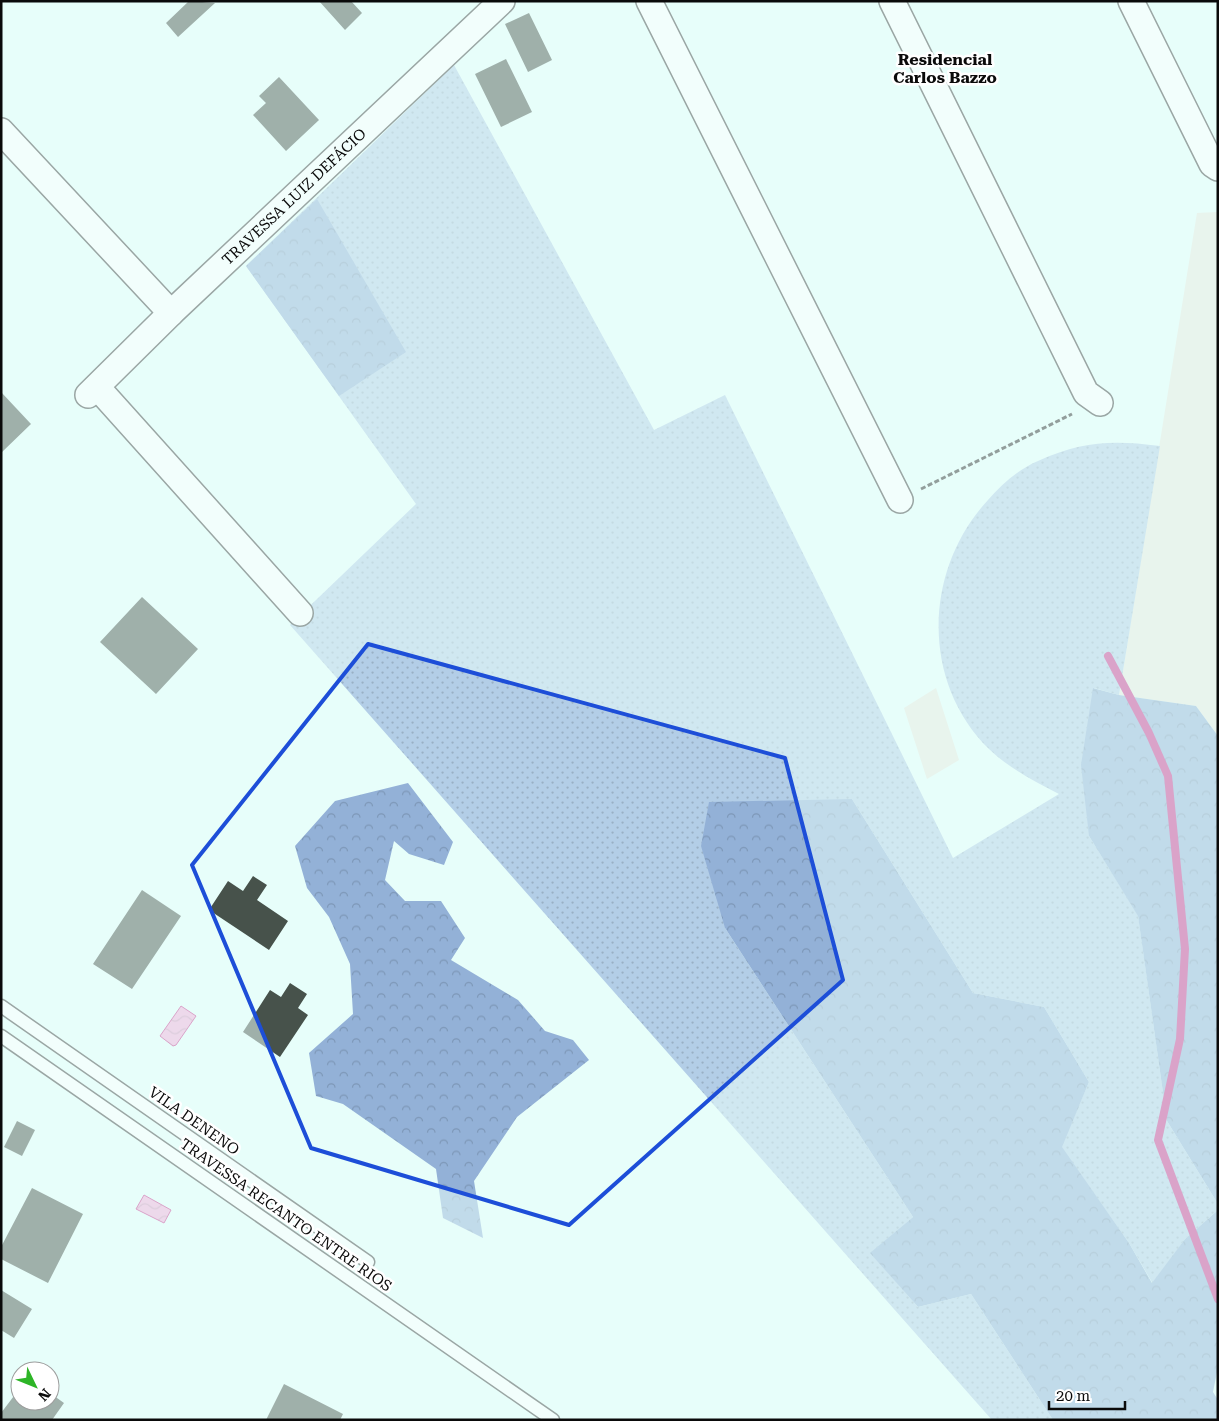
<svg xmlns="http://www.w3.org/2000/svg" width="1219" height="1421" font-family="'Roboto Serif',serif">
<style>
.industrial{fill:#e9e8dd}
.grass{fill:url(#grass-dots)}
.forest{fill:url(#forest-crowns)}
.water{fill:url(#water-waves);stroke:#c9378e}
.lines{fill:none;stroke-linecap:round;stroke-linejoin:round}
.stream{stroke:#c9378e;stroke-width:8}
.building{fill:#47524b}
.service-casing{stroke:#3d3d3d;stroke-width:15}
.minor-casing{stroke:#3d3d3d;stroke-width:28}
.path{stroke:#2c2c2c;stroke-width:3;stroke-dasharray:5 2.5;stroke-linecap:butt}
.service{stroke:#fff;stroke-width:12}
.minor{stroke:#fff;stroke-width:25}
.marked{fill:none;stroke:#1d4ed8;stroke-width:4;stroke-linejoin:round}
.labels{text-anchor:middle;stroke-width:5;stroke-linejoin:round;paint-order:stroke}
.street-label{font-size:15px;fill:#0a0a0a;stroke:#fff}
.neighbourhood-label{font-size:16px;font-weight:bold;fill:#0a0a0a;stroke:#fff}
</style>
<defs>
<pattern id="grass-dots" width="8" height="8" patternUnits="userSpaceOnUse" patternTransform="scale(1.25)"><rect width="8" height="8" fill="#b3cee7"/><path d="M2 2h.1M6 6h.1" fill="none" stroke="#99b0c5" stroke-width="1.8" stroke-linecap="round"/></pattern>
<pattern id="forest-crowns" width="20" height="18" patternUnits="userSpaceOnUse" patternTransform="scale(1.25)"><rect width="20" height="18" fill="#93b1d7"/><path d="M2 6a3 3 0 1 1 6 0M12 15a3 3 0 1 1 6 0" fill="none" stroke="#7d97b7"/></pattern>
<pattern id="water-waves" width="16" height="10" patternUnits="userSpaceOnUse" patternTransform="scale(1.25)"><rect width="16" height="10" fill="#f4aeda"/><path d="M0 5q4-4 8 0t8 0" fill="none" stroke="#d094ba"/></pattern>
</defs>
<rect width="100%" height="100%" fill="#e7fefa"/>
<path class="industrial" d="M1218,212V736L1196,706L1119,695L1197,213Z
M936,688L959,760L927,779L904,708Z"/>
<path class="grass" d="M454,65L654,430L725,395L953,858L1059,794C1034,781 1010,769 989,749C920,681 924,569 988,500C1001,485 1019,469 1038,461C1083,441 1112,440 1160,446L1119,695L1094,688L1089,836L1138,915L1167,1121L1218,1204V1210L1185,1239L1153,1284L1129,1243L1061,1147L1089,1082L1044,1007L973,993L852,799L725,928L913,1217L871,1253L918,1307L971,1294L1053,1420H992L290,625L416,504L246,266Z"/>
<path class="forest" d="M317,199L406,352L339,396L246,266Z
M1093,688L1119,695L1196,706L1218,736V1204L1167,1121L1138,916L1089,836L1081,765Z
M408,783L453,842L444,865L409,854L394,841L385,880L405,901H441L465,938L451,960L518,1000L545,1031L573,1040L589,1060L517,1117L474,1181L483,1238L443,1218L436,1169L343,1104L316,1096L309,1053L353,1014L350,964L329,917L307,888L295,846L335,801Z
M852,799L973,993L1044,1007L1089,1082L1062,1147L1129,1243L1152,1283L1185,1239L1218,1210V1367L1213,1392L1218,1400V1420H1053L971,1294L918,1307L870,1253L913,1217L725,928L701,846L709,802Z"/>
<path class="water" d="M181,1006L196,1016L176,1045L173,1046L160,1036Z
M144,1195L171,1210L164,1223L136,1209Z"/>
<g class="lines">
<path class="stream" d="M1108,656L1149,733L1168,776L1185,949L1180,1039L1158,1140L1218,1299"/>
</g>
<path class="building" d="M189,1L215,3L178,37L166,23Z
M319,1H351L362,13L345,30Z
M529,13L552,60L528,72L505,24Z
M506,59L532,112L501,127L475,74Z
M279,77L319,120L286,151L253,115L266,103L259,96Z
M1,392L31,424L1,453Z
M142,597L198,649L156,694L100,642Z
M253,876L267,885L257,900L288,921L269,950L209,910L228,881L243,891Z
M142,890L181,916L132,989L93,964Z
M290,983L307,994L298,1008L308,1015L280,1057L243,1032L270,990L281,997Z
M17,1121L35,1130L22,1156L4,1147Z
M32,1188L83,1214L48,1283L1,1259V1247Z
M1,1290L32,1309L14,1338L1,1330Z
M284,1384L343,1414L340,1420H266Z
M20,1388V1401H50V1393L64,1403L52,1420H1V1413Z"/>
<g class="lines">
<defs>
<path id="service" d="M1,1006L368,1262
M1,1036L553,1420"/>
<g id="minor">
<path d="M649,1L900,500"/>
<path d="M892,1L1086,393L1100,403"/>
<path d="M1131,1L1212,164L1218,168"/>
<path d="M1,131L171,313"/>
<path d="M97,387L300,613"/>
<path id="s1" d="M88,395L171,313L502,1"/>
</g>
</defs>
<use href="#service" class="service-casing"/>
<use href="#minor" class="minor-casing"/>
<path class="path" d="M921,489L1072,414"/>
<use href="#service" class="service"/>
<use href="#minor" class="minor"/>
</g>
<path d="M0 0H1219V1421H0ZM368,644L785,758L843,980L569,1225L311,1148L192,865Z" fill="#e7fefa" fill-opacity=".55" fill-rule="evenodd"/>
<path class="marked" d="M368,644L785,758L843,980L569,1225L311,1148L192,865Z"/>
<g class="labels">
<g class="street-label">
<text dy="5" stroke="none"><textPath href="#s1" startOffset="286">TRAVESSA LUIZ DEFÁCIO</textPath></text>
<text transform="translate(194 1121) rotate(35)" y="5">VILA DENENO</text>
<text transform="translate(286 1215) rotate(35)" y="5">TRAVESSA RECANTO ENTRE RIOS</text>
</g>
<g class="neighbourhood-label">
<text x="945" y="65">Residencial<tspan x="945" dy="18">Carlos Bazzo</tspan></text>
</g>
</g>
<rect width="1219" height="1421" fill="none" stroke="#0a0a0a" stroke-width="5"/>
<g transform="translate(35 1386) rotate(133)"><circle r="24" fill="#ffffff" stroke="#9d9d9d"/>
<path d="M0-4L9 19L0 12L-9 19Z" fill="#2db527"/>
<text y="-8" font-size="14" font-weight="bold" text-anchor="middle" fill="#0a0a0a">N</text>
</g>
<path d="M1049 1401v8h76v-8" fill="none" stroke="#0a0a0a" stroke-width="2.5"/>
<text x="1056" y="1401" font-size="15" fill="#0a0a0a" stroke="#ffffff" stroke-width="4" paint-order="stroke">20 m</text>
</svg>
